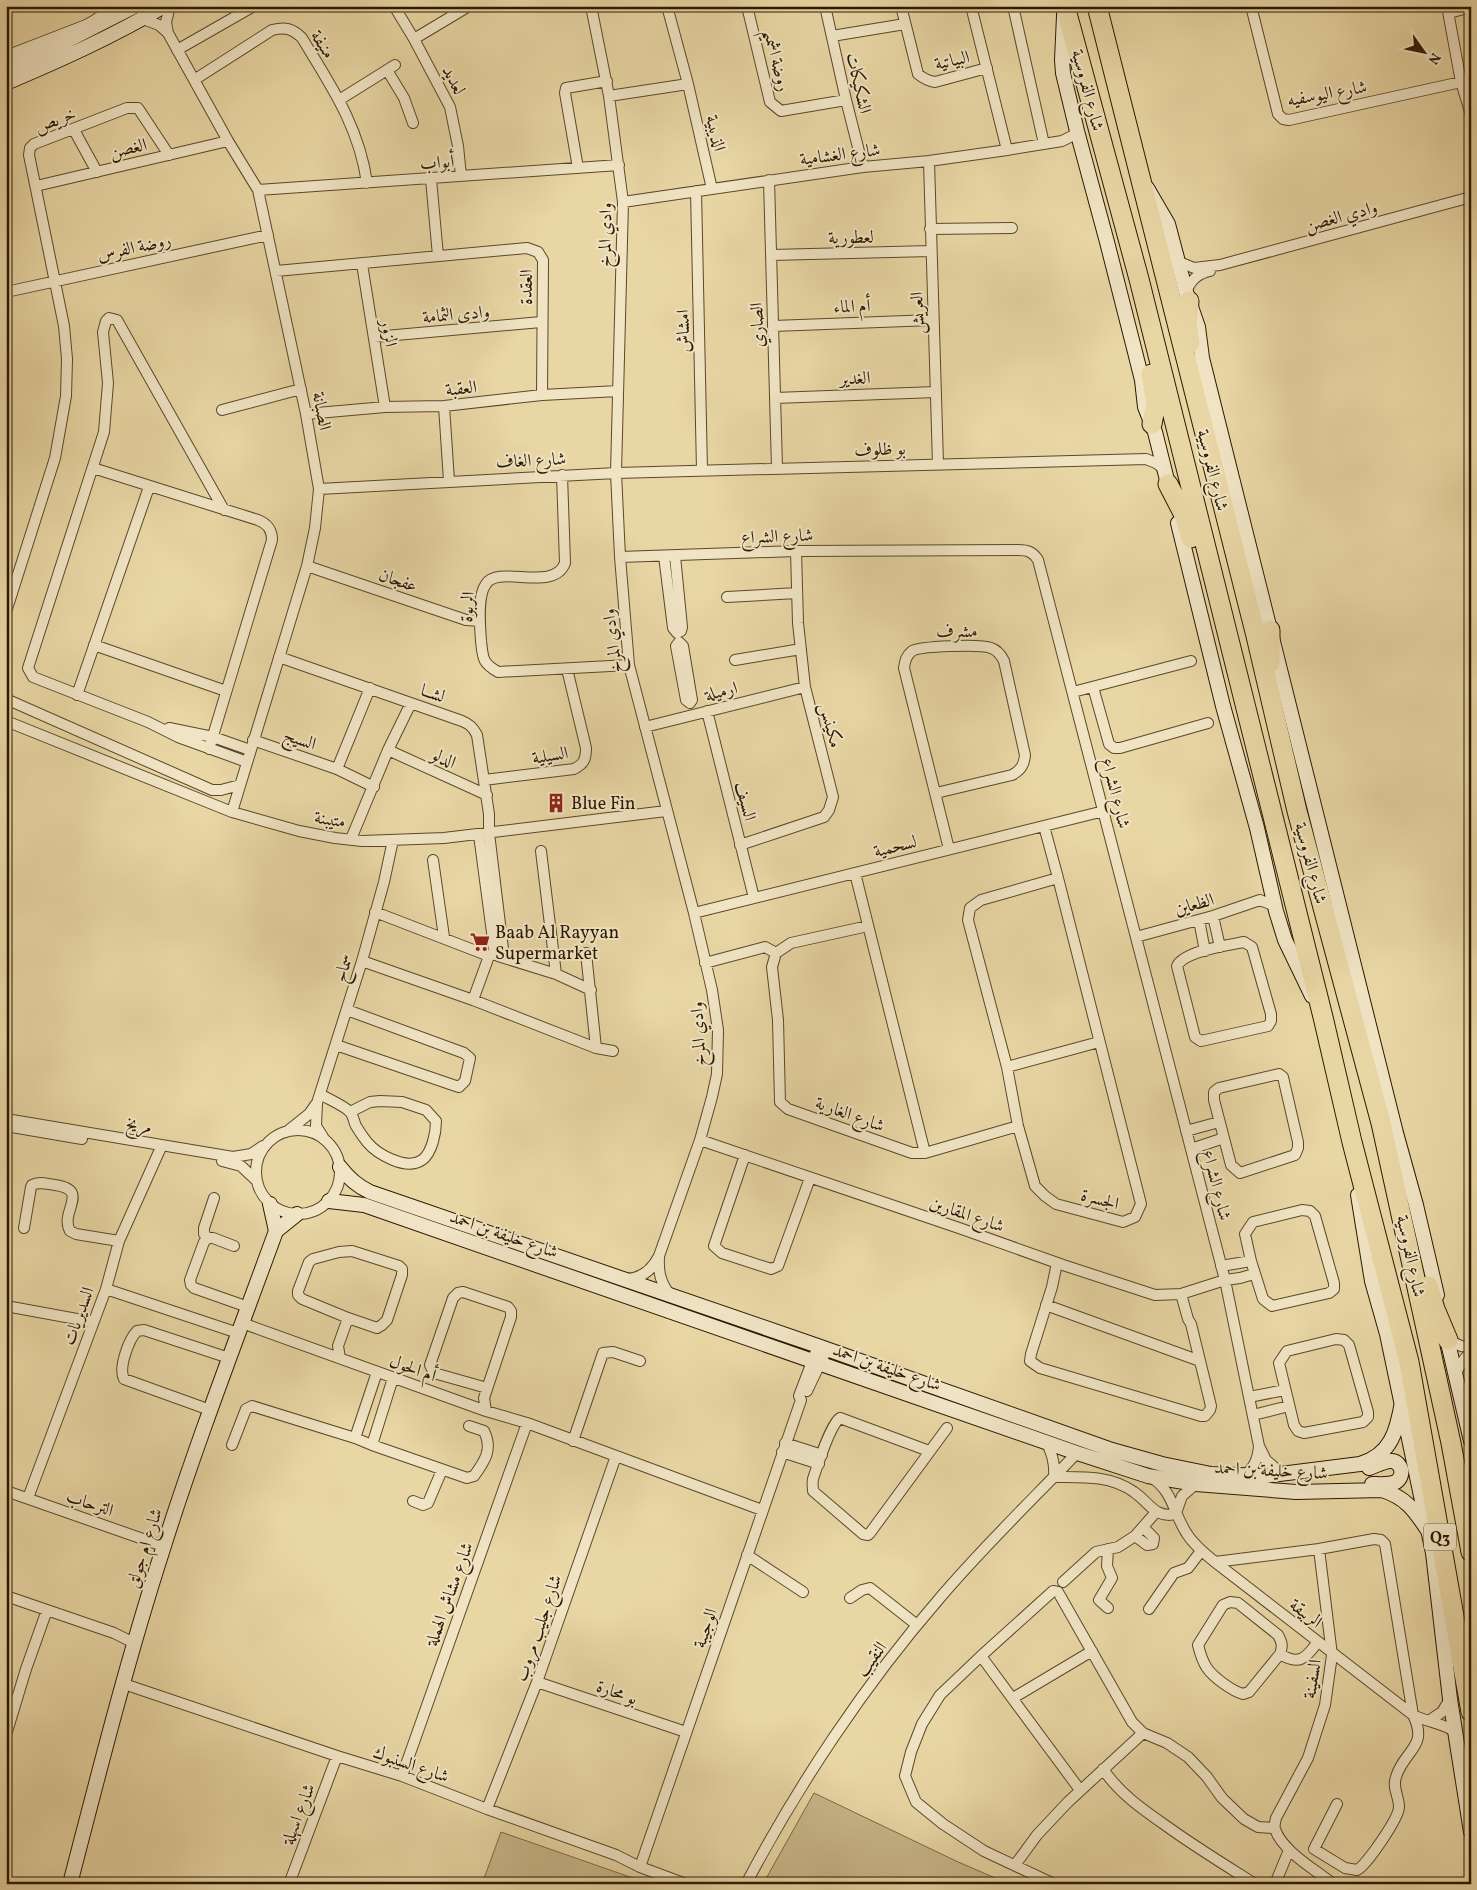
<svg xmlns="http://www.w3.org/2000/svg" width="1477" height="1890" font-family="Vollkorn,Amiri,serif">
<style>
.green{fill:#c8b688;stroke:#7a6844}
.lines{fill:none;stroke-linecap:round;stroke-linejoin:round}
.street-casing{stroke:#5a4829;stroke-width:12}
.secondary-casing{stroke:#2b1900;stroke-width:16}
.highway-casing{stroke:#2b1900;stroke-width:21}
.street{stroke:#f0e4c4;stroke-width:10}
.secondary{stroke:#f0e4c4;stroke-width:14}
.highway{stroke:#e8d6a4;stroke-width:19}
.labels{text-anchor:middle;stroke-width:4;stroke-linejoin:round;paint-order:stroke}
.shield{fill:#f0e4c4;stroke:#66563b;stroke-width:1}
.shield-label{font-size:16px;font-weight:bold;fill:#2b1900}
.street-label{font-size:18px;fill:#2b1900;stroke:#f0e4c4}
.poi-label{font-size:18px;fill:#2b1900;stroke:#f0e4c4;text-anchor:start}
</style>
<rect width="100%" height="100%" fill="#e8d6a4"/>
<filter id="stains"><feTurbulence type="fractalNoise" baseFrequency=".004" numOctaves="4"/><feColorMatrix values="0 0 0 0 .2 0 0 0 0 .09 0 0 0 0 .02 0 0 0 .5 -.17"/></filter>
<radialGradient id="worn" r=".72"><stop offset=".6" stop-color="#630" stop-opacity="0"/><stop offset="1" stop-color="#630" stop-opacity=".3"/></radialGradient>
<path class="green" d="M814,1793L956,1861L1009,1884H763Z
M501,1832L650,1884H482Z"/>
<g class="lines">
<defs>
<path id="street" d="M170,6L166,22L168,33L228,141L258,190L306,414L319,489L315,528L307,566L232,812
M394,6L414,39L450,107L458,146L461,176
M591,6L609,96L623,202L616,473L620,557L629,665L694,913L712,990L718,1030L717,1074L712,1097L700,1140L659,1256C652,1270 642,1279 625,1279
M667,6L688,84L712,189
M747,6L770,102L781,111L846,100
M825,6L846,100L863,167
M901,6L918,74C924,79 928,81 935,82L987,68
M971,6L1007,150
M1013,6L1044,144
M1251,6L1278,114L1283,119L1289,120L1461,82
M1447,6L1461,82L1471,115
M1449,13L1471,7
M143,19L159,25L168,33
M832,36L905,24
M414,39L469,6
M177,50L254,6
M6,56L86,25C106,15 106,7 130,8
M387,70L404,98L413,123
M194,80L272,30C285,27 292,28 302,38C331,86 359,126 367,183
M609,96L688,84
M339,100L395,65
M74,130L97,172
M929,161L938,464
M578,168L565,93L566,88L607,81
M431,179L438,256
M769,180L777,468
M36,186L228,141
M258,190L619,165
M696,191L702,470
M623,202L863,167L929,161L1007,150L1062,141L1072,136L1077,131
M930,229L1012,228
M771,255L931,251
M1177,261L1194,268L1220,265L1471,197
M362,264L385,407
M276,271L527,248L538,252L543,260L542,395
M6,292L268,235
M1186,292C1191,280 1197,274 1210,271
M773,326L933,320
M374,337L541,322
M775,398L936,392
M444,406L449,481
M222,410L301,389
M306,414L385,407L444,406L542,395L618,391
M93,468L258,520C268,524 272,530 272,540L209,749
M562,475L565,563C554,593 498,564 486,584C477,596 480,626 481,641C483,658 482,663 498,672L629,665
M319,489L616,473L1146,459L1156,463L1164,469
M224,510L117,320L109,318L106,321L103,332L108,383L104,432L28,668L33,677L148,722L178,737L247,762
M664,556L673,628L677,633L681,631L682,627L675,556
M620,557L796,551L1018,550C1028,550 1033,552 1038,560L1225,1280L1259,1446L1266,1460L1283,1475
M307,566L466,620L480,621
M727,597L797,593
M6,612L55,458L66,396L67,359L64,326L29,155L30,148L34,144L127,108H138L169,155
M679,642L683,646L692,700L690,703L686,700L676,646Z
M94,645L226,691
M279,657L462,721C469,724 473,727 477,735L489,814V833L504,957
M735,660L801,649
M1093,687L1109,744L1114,748H1120L1208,723
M1073,692L1191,661
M77,695L149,487
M6,699L212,790H221L240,785
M707,711L754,898
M6,721L232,812L299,831L335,838L362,841L444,838L666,811
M645,727L805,687
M169,728L213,737L250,750
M253,740L337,769L374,787
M388,750L487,795
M337,769L370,688
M484,780L574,769C584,764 586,759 586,748L567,669
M936,793L1012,775C1021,770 1024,765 1025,755L1004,661C1001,655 997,650 991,648C981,644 920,646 912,651C906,656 905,661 904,668L949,849
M1044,826L1058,878L1141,1204L1135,1217L1123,1222L1056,1204L1045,1196L1035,1186L1018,1126L1007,1067L968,920L970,908L981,900L1058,878
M479,835L495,955
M351,839L388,750L411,703
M740,845L824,817L829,810L833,797L805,687L798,623L796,551
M541,851L556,974
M433,860L444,937
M855,873L925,1153
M375,912L489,956L473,1000
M694,913L1104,811
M1213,916L1220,947
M1199,920L1205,951
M868,926L791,943L776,953L772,967L778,1020L780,1102L788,1109L912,1153H925L1018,1126
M1136,937L1213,916L1260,900L1275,906
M1244,942L1252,947L1271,1014V1021L1268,1026L1201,1041L1195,1037L1177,966C1184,951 1229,945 1244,942Z
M586,953L596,1048
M498,956L556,974L591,990
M362,961L473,1000L596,1048L613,1051
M705,963L765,947L776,953
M336,1045L450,1084L459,1087L465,1081L470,1058L464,1053L347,1010
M1007,1067L1099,1042
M1279,1074L1283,1077L1298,1142V1148L1295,1155L1240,1173L1231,1165L1214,1100V1092L1219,1088Z
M320,1094C328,1099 345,1106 350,1112C353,1115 354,1122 356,1126C359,1131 363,1137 367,1142C377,1154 406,1171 422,1160C432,1153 436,1133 436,1121L426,1110L402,1102L380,1101L370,1102L350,1112
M6,1119L233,1157L251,1154L263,1146
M6,1126L82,1139
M256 1172a42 42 0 1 1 84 0a42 42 0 1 1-84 0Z
M289,1130L309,1114L316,1104
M1186,1131L1219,1122
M323,1137L316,1126L317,1103L362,961L384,882L393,840
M700,1140L959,1228L1063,1265L1155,1295L1181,1294L1225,1280L1240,1278L1254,1274
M1191,1149L1224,1138
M745,1155L714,1246L722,1253L771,1269L778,1266L810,1178
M222,1161L241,1166L256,1180
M1302,1210L1310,1211L1315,1216L1334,1283V1289L1329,1293L1272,1306L1263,1299L1251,1261L1245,1234L1253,1222Z
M24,1228L31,1187L32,1185C39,1181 47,1184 55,1185C91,1190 59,1212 70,1231L76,1234L119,1241
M208,1238L204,1234V1228L214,1198
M234,1246L213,1238H208L204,1242L190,1280L191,1285L194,1288L248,1307
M659,1257C658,1273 661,1284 671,1296
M1057,1263L1052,1287L1031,1354L1030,1361L1040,1368L1201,1416H1205L1210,1410L1211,1406L1191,1324L1188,1319L1181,1294
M1221,1266L1251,1261
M106,1289L238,1333
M1046,1305L1200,1361
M6,1306L93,1322
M242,1323L486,1411L527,1423L762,1510
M1336,1339L1344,1340L1349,1345L1368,1412V1417L1363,1422L1304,1433L1298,1431L1294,1425L1279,1363L1287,1351Z
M1448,1340L1461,1346L1471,1347
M340,1358L338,1346L348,1318L377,1328L382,1325L387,1320L402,1275V1269L399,1266L352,1251L339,1252L313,1259L309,1262L298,1291V1295L302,1299L348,1318
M377,1372L355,1438L372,1445L393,1378
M1456,1375C1459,1365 1463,1359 1471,1352
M807,1391L827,1349
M1249,1397L1285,1390
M210,1410L124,1379C118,1368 129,1339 137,1331L144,1330L229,1358
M486,1411L484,1398L511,1317V1311L508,1307L463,1292L458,1293L453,1298L430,1365L434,1373L487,1388
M1253,1415L1289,1406
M573,1441L603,1353L613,1352L640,1361
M1046,1441C1052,1454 1055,1463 1054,1477
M785,1443L822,1455
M232,1445L246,1409L252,1406L355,1438
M372,1445L467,1478L474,1476C485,1461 493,1449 484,1431L469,1426
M929,1451L840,1418C830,1425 817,1467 813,1479C812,1483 813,1487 813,1491L863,1534L868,1535L870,1533L947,1428
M782,1452L819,1464
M1244,1476C1254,1468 1258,1459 1259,1446
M1054,1477C1082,1477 1110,1475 1134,1492C1149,1502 1155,1519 1176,1514
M1152,1478C1173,1491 1174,1515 1187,1534C1194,1545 1205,1554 1215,1562L1413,1715C1427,1722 1442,1723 1456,1732
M6,1491L163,1546
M28,1498L106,1289L119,1241L162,1145
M413,1501L423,1505L428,1503L442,1470
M1176,1513L1182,1496L1196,1484
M1135,1536L1147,1545L1153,1544L1154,1538L1144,1528
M1319,1549L1332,1655L1325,1705L1308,1758L1276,1818C1275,1822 1274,1826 1275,1829C1282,1851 1316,1870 1333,1884
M747,1555L803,1592
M1215,1562L1319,1549L1374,1539L1381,1540L1385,1544L1413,1715C1429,1747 1404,1750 1396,1777C1392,1788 1399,1796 1399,1807C1399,1818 1366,1866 1357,1870L1345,1868L1314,1849L1337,1804
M1063,1582L1096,1552L1118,1547L1135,1536L1156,1512
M6,1596L114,1633L134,1643
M850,1598L862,1590L870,1588L917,1625
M1108,1608L1099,1600L1112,1578L1107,1566L1108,1549
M1149,1609L1174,1573L1188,1568L1201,1551
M1280,1654C1283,1646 1282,1642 1278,1635L1238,1603L1230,1602L1223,1605L1198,1645C1200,1653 1202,1661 1207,1668C1213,1677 1232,1691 1243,1694L1249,1692L1280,1654C1299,1666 1306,1658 1317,1643
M981,1656L1080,1790
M537,1682L686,1732
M121,1683L337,1756L402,1776L487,1809L616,1855L640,1867L686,1884
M1013,1698L1092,1651
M1430,1720L1442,1712L1450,1699
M6,1735L26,1669L47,1610
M1103,1769C1119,1793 1142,1809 1165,1825C1194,1846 1225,1865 1255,1884
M402,1776L527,1423
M487,1809L537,1682L616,1456
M1015,1865L1037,1835L1068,1802L1143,1733
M640,1867L801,1400L799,1396L818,1346
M289,1884L337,1756
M746,1884C798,1785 866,1683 939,1599C982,1548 1031,1501 1077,1453
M1054,1884L984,1851L943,1824L916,1802L905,1776L911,1752L922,1724L940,1695L981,1656L1053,1591L1058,1592L1132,1722L1143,1733L1167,1743L1188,1757L1207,1777L1222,1798L1244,1819L1258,1827L1274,1828
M1275,1884L1289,1850"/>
<path id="secondary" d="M1064,16L1062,60L1063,73L1077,131L1107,242L1135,352L1142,380L1145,407L1155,432L1170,492
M6,69L39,55L135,6
M6,83C60,60 114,36 164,6
M1147,188L1168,224L1186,292L1198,327L1202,358L1396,1133L1416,1205L1437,1295
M1178,523L1223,706L1257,828L1276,911L1285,940L1312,996
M340,1167C349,1179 357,1186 370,1192L818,1346L1112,1450L1162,1464L1211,1474L1264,1476L1360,1464C1391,1455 1397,1431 1402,1402
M1358,1195L1372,1281L1387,1334L1433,1553L1450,1699L1471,1832
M329,1201L364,1205L1077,1453L1148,1476L1196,1484L1296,1492L1382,1490C1407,1498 1415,1511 1429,1532
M276,1231L297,1214
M1445,1330L1471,1441
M1369,1468C1376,1466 1385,1460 1392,1461C1402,1462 1405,1476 1396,1482C1390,1485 1379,1484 1372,1484
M70,1884C99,1772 127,1661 162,1552C196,1444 237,1338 276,1231L270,1204"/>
<path id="highway" d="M1065,6L1139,279L1323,1017L1352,1142L1409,1362L1471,1712
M1097,6L1256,636L1297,811L1381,1123L1451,1443L1471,1552
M1189,301L1187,326L1190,343
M1151,374L1156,403L1152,424
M1168,484L1184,515L1191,538
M1270,663V630
M1428,1286L1435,1309L1448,1340"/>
</defs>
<use href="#street" class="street-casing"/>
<use href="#secondary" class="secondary-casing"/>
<use href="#highway" class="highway-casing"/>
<use href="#street" class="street"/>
<use href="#secondary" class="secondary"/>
<use href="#highway" class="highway"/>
</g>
<defs>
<symbol id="building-bare" viewBox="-9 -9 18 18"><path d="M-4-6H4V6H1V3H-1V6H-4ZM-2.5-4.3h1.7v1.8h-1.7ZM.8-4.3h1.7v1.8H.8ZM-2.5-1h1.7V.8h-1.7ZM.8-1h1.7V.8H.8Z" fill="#8f2418" stroke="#f0e4c4" stroke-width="2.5" paint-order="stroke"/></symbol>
<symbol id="supermarket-bare" viewBox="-9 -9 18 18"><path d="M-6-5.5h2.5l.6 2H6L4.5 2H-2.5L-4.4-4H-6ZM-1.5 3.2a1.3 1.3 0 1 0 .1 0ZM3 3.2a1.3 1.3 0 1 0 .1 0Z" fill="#8f2418" stroke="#f0e4c4" stroke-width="2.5" paint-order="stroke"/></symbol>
</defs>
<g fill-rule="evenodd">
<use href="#building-bare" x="542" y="789" width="28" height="28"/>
<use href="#supermarket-bare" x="466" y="928" width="28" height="28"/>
</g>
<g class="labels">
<rect class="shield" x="1424" y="1523.5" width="32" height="27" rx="4"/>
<g class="shield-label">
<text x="1440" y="1543">Q3</text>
</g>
<g class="street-label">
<text transform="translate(323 44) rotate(57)" y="6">منيفة</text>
<text transform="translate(777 60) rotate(76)" y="6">روضة اشميم</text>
<text transform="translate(952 60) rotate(-13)" y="6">البياتية</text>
<text transform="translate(454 80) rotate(63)" y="6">لعديد</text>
<text transform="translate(859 83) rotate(77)" y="6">الشكيكات</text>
<text transform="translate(1088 90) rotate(75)" y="6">شارع الفروسية</text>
<text transform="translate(1327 93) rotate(-10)" y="6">شارع اليوسفيه</text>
<text transform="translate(55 120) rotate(-21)" y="6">خريص</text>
<text transform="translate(716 133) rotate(77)" y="6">الذيبية</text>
<text transform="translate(128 148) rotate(-13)" y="6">الغصن</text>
<text transform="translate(840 154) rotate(-7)" y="6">شارع الغشامية</text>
<text transform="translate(437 162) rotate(-4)" y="6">أبواب</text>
<text transform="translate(1341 216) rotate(-15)" y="6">وادي الغصن</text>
<text transform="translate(605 235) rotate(-89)" y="6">وادي المرخ</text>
<text transform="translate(851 237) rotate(-1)" y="6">لعطورية</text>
<text transform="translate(134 247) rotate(-12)" y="6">روضة الفرس</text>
<text transform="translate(526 287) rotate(-89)" y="6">العقدة</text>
<text transform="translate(852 306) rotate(-2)" y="6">أم الماء</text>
<text transform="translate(917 313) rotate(-92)" y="6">العريش</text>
<text transform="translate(456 314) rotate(-5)" y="6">وادى الثمامة</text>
<text transform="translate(757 325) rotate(-92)" y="6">الصاري</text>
<text transform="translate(683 331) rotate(-91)" y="6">امشاش</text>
<text transform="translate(389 333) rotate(80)" y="6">الزور</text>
<text transform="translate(855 378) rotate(-2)" y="6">الغدير</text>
<text transform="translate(461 388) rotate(-6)" y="6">العقبة</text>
<text transform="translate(322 411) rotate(79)" y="6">الصبانة</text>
<text transform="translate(880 449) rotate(-2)" y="6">بو ظلوف</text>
<text transform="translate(531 460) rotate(-3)" y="6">شارع الغاف</text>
<text transform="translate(1213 470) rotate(76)" y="6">شارع الفروسية</text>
<text transform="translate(777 536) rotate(-2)" y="6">شارع الشراع</text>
<text transform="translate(398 580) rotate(19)" y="6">عفجان</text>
<text transform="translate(467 607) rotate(-85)" y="6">الربوة</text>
<text transform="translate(957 631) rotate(-1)" y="6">مشرف</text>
<text transform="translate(612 641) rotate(-97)" y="6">وادي المرخ</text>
<text transform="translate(721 691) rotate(-14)" y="6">ارميلة</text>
<text transform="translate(433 693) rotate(19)" y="6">لشــا</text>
<text transform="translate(831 725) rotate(76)" y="6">مكينس</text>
<text transform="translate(300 739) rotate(19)" y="6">السيج</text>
<text transform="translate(550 755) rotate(-9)" y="6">السيلية</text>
<text transform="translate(444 758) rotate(25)" y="6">الدلو</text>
<text transform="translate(1116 793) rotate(76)" y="6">شارع الشراع</text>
<text transform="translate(746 801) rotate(76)" y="6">السيف</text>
<text transform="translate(330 819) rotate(9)" y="6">متيبنة</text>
<text transform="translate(895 846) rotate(-14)" y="6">لسحمية</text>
<text transform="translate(1311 863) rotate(75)" y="6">شارع الفروسية</text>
<text transform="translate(1194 904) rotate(-16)" y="6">الظعاين</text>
<text transform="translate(343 968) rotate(-74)" y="6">سماح</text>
<text transform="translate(698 1034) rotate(-93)" y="6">وادي المرخ</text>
<text transform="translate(850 1114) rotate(20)" y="6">شارع الغارية</text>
<text transform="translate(139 1125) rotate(10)" y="6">مريخ</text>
<text transform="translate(1217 1185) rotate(76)" y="6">شارع الشراع</text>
<text transform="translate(1100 1199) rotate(15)" y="6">الجسرة</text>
<text transform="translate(967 1214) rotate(19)" y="6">شارع المقارين</text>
<text transform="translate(504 1234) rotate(19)" y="6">شارع خليفة بن احمد</text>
<text transform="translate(1411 1256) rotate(78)" y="6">شارع الفروسية</text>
<text transform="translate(78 1316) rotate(-70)" y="6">السديريات</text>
<text transform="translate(887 1367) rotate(19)" y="6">شارع خليفة بن احمد</text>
<text transform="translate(413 1368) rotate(20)" y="6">أم الحول</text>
<text transform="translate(1271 1470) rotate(3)" y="6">شارع خليفة بن احمد</text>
<text transform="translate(90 1503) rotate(19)" y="6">الترحاب</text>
<text transform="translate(144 1548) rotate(-72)" y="6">شارع ام جولق</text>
<text transform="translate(449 1594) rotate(-70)" y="6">شارع مشاش الهملة</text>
<text transform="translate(1306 1613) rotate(38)" y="6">الربيقة</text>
<text transform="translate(538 1628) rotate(-71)" y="6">شارع جليب مروب</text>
<text transform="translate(705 1628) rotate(-71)" y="6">الوجيبة</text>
<text transform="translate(871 1659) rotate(-53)" y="6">النقيب</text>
<text transform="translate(1312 1679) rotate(-81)" y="6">السفينة</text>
<text transform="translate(617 1692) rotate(19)" y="6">بو محارة</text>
<text transform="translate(411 1764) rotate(19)" y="6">شارع السنبوك</text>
<text transform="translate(298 1814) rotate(-69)" y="6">شارع اسهلة</text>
</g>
<g class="poi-label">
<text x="571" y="809">Blue Fin</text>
<text x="495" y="938">Baab Al Rayyan<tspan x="495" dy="21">Supermarket</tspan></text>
</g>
</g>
<rect width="1477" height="1890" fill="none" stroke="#e8d6a4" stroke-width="25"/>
<rect x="8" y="8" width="1462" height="1875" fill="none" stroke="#2b1900" stroke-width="2.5"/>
<rect x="12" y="12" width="1452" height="1865" fill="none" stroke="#2b1900"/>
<g transform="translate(1424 52) rotate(123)" stroke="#f0e4c4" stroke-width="4" paint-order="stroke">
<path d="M0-4L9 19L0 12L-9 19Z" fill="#2b1900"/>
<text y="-8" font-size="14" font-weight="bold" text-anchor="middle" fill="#2b1900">N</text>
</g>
<rect width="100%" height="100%" filter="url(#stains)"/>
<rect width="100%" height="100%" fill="url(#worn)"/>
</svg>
